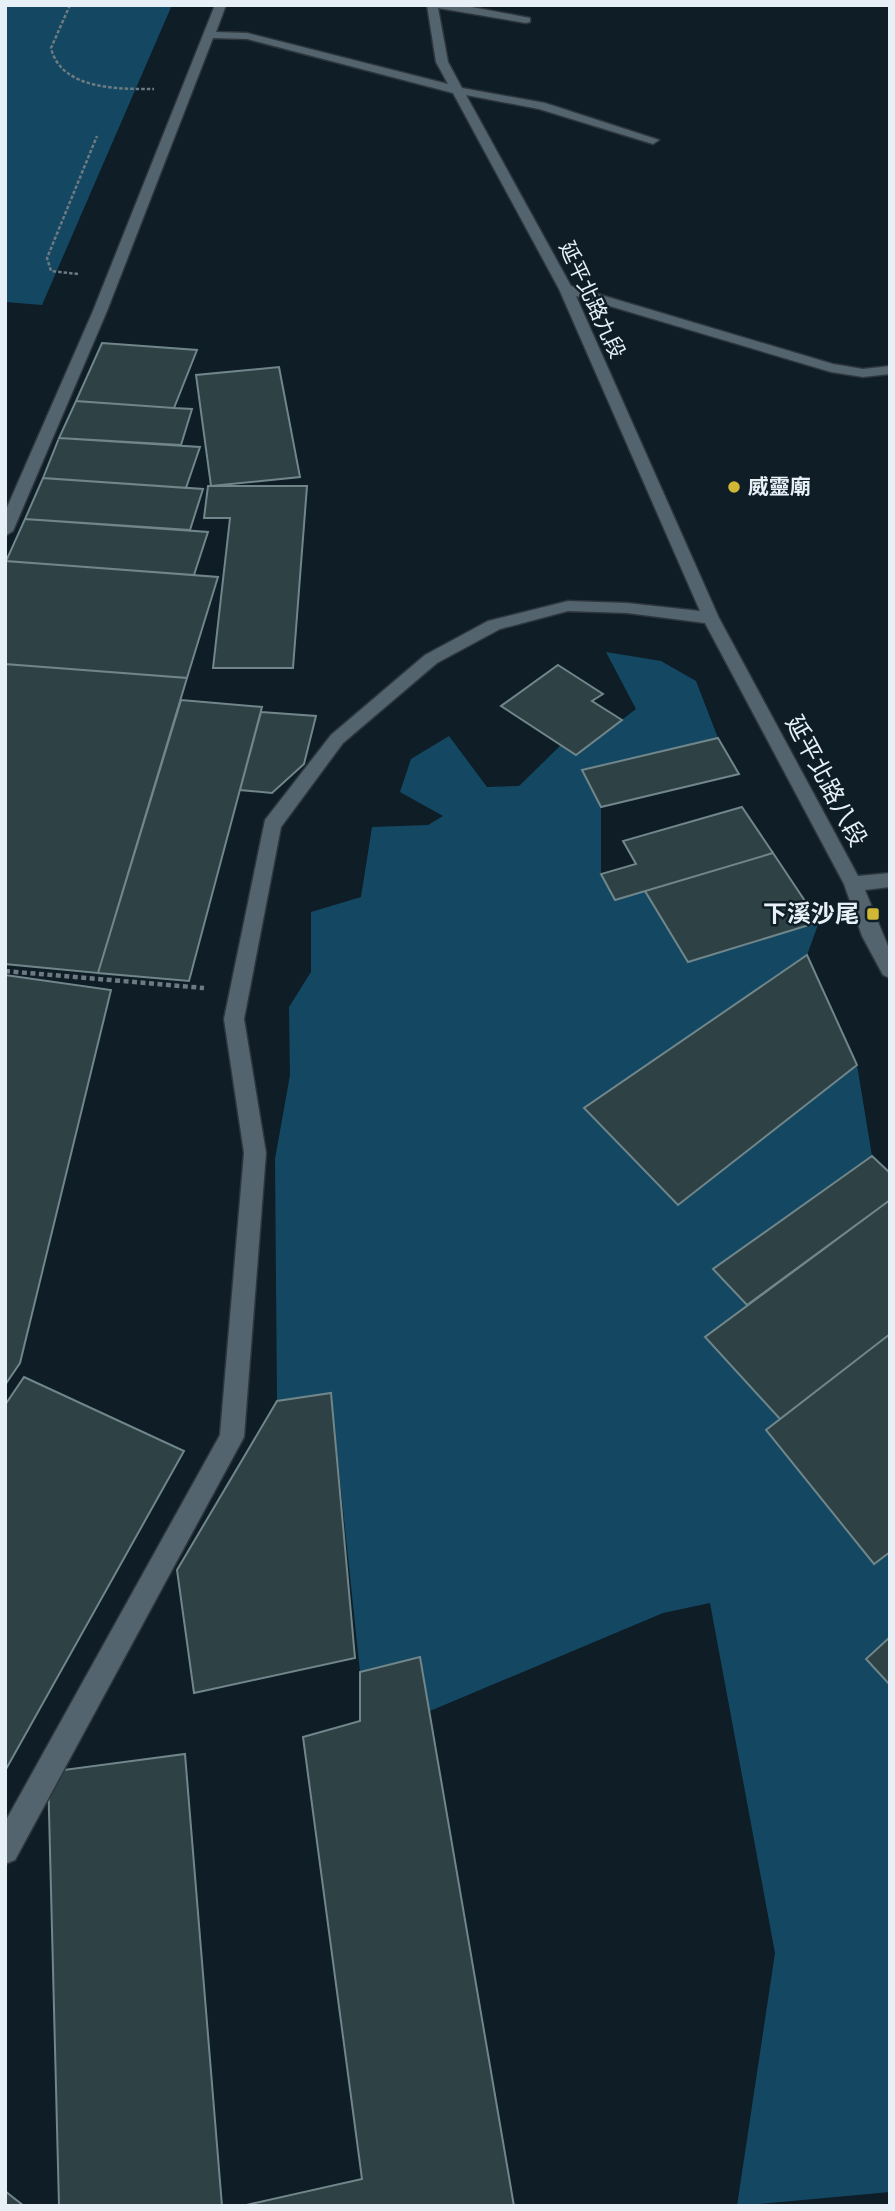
<svg xmlns="http://www.w3.org/2000/svg" width="895" height="2211" font-family="'Noto Sans','Noto Sans TC',sans-serif">
<style>
.green{fill:#144862}
.building{fill:#2e4245;stroke:#70868a;stroke-width:2}
.lines{fill:none;stroke-linecap:round;stroke-linejoin:round}
.minor-casing{stroke:#2e363d;stroke-width:3}
.path-far1{stroke:#6d7a81;stroke-width:2.5;stroke-dasharray:3.5 2;stroke-linecap:butt}
.path{stroke:#6d7a81;stroke-width:4.5;stroke-dasharray:5 3.5;stroke-linecap:butt}
.minor{fill:#53646e;fill-rule:evenodd}
.poi-dot{fill:#d0b836;stroke:#0e1d26;stroke-width:2.5}
.labels{text-anchor:middle;stroke-width:5;stroke-linejoin:round;paint-order:stroke}
.far-street-label{font-size:21px;fill:#e7f0f6;stroke:#0e1d26}
.far-poi-label{font-size:21px;font-weight:bold;fill:#e7f0f6;stroke:#0e1d26;text-anchor:start}
.street-label{font-size:24px;fill:#e7f0f6;stroke:#0e1d26}
.poi-label{font-size:24px;font-weight:bold;fill:#e7f0f6;stroke:#0e1d26;text-anchor:end}
</style>
<rect width="100%" height="100%" fill="#0e1d26"/>
<path class="green" d="M5,5H172L42,305L5,302Z
M606,652L661,661L696,681L718,738L583,770L601,807V874L615,900L645,891L688,962L819,922L807,955L585,1108L679,1205L857,1065L872,1156L713,1269L747,1305L705,1337L780,1419L766,1430L873,1564L890,1552V1637L866,1659L890,1686V2192L737,2206L775,1953L710,1603L663,1613L430,1711L420,1657L360,1672L331,1394L277,1401L275,1159L290,1075L289,1007L311,972V912L361,897L372,827L428,825L443,816L400,792L411,759L449,736L487,787L519,786L561,745L576,755L636,709Z"/>
<path class="building" d="M102,343L197,350L174,408L76,401Z
M279,367L300,477L211,486L196,375Z
M76,401L174,408L192,409L181,445L59,438Z
M59,438L200,447L186,488L43,478Z
M43,478L203,489L190,530L25,519Z
M208,486H307L293,668H213L230,518H204Z
M25,519L208,532L194,575L6,561Z
M6,561L218,577L187,678L5,664Z
M5,664L187,678L98,973L5,964Z
M558,665L603,694L592,701L622,720L576,755L501,706Z
M181,700L262,707L189,981L98,973Z
M261,712L316,716L304,764L272,793L240,790Z
M718,738L739,774L601,807L582,770Z
M742,807L773,853L615,900L601,874L636,864L623,841Z
M773,853L819,922L688,962L645,891Z
M807,955L857,1065L678,1205L584,1108Z
M5,975L111,990L20,1363L5,1385Z
M872,1156L890,1173V1200L747,1305L713,1269Z
M890,1200V1334L780,1419L705,1337Z
M890,1334V1552L874,1564L766,1430Z
M24,1377L184,1451L5,1771V1405Z
M331,1393L355,1658L194,1693L177,1570L277,1401Z
M890,1637V1685L866,1659Z
M420,1657L514,2206H242L362,2179L303,1737L360,1721V1672Z
M185,1754L222,2206H59L48,1772Z
M5,2191L24,2206H5Z"/>
<g class="lines">
<defs>
<path id="minor" d="M215,5H226L216,32L247,33L448,84L436,62L427,5H461L530,18V22L526,23L438,8L448,62L462,88L545,103L659,140L653,144L539,109L466,95L571,286L833,364L863,369L890,366V374L863,377L831,372L576,296L719,618L858,876L890,873V887L865,890L890,951V978L883,975L862,936L844,884L705,623L627,613L568,611L500,629L437,663L343,743L281,827L244,1019L266,1153L244,1437L15,1860L5,1864V1822L220,1435L244,1153L224,1019L265,820L331,735L425,655L488,621L568,601L627,603L700,611L559,289L453,93L247,39L213,38L107,311L13,531L5,536V512L93,311Z"/>
</defs>
<use href="#minor" class="minor-casing"/>
<path class="path-far1" d="M70,5L51,48C61,90 119,89 154,89
M78,274L51,271L47,258L97,136"/>
<path class="path" d="M5,971L204,988"/>
<use href="#minor" class="minor"/>
</g>
<g class="poi-dot">
<circle cx="734" cy="487" r="7"/>
<rect x="866" y="907" width="14" height="14" rx="3.5"/>
</g>
<g class="labels">
<g class="far-street-label">
<text transform="translate(592 300) rotate(65)" y="7">延平北路九段</text>
</g>
<g class="far-poi-label">
<text x="748" y="494">威靈廟</text>
</g>
<g class="street-label">
<text transform="translate(826 781) rotate(62)" y="8">延平北路八段</text>
</g>
<g class="poi-label">
<text x="859" y="922">下溪沙尾</text>
</g>
</g>
<rect width="895" height="2211" fill="none" stroke="#e7f0f6" stroke-width="14"/>
</svg>
